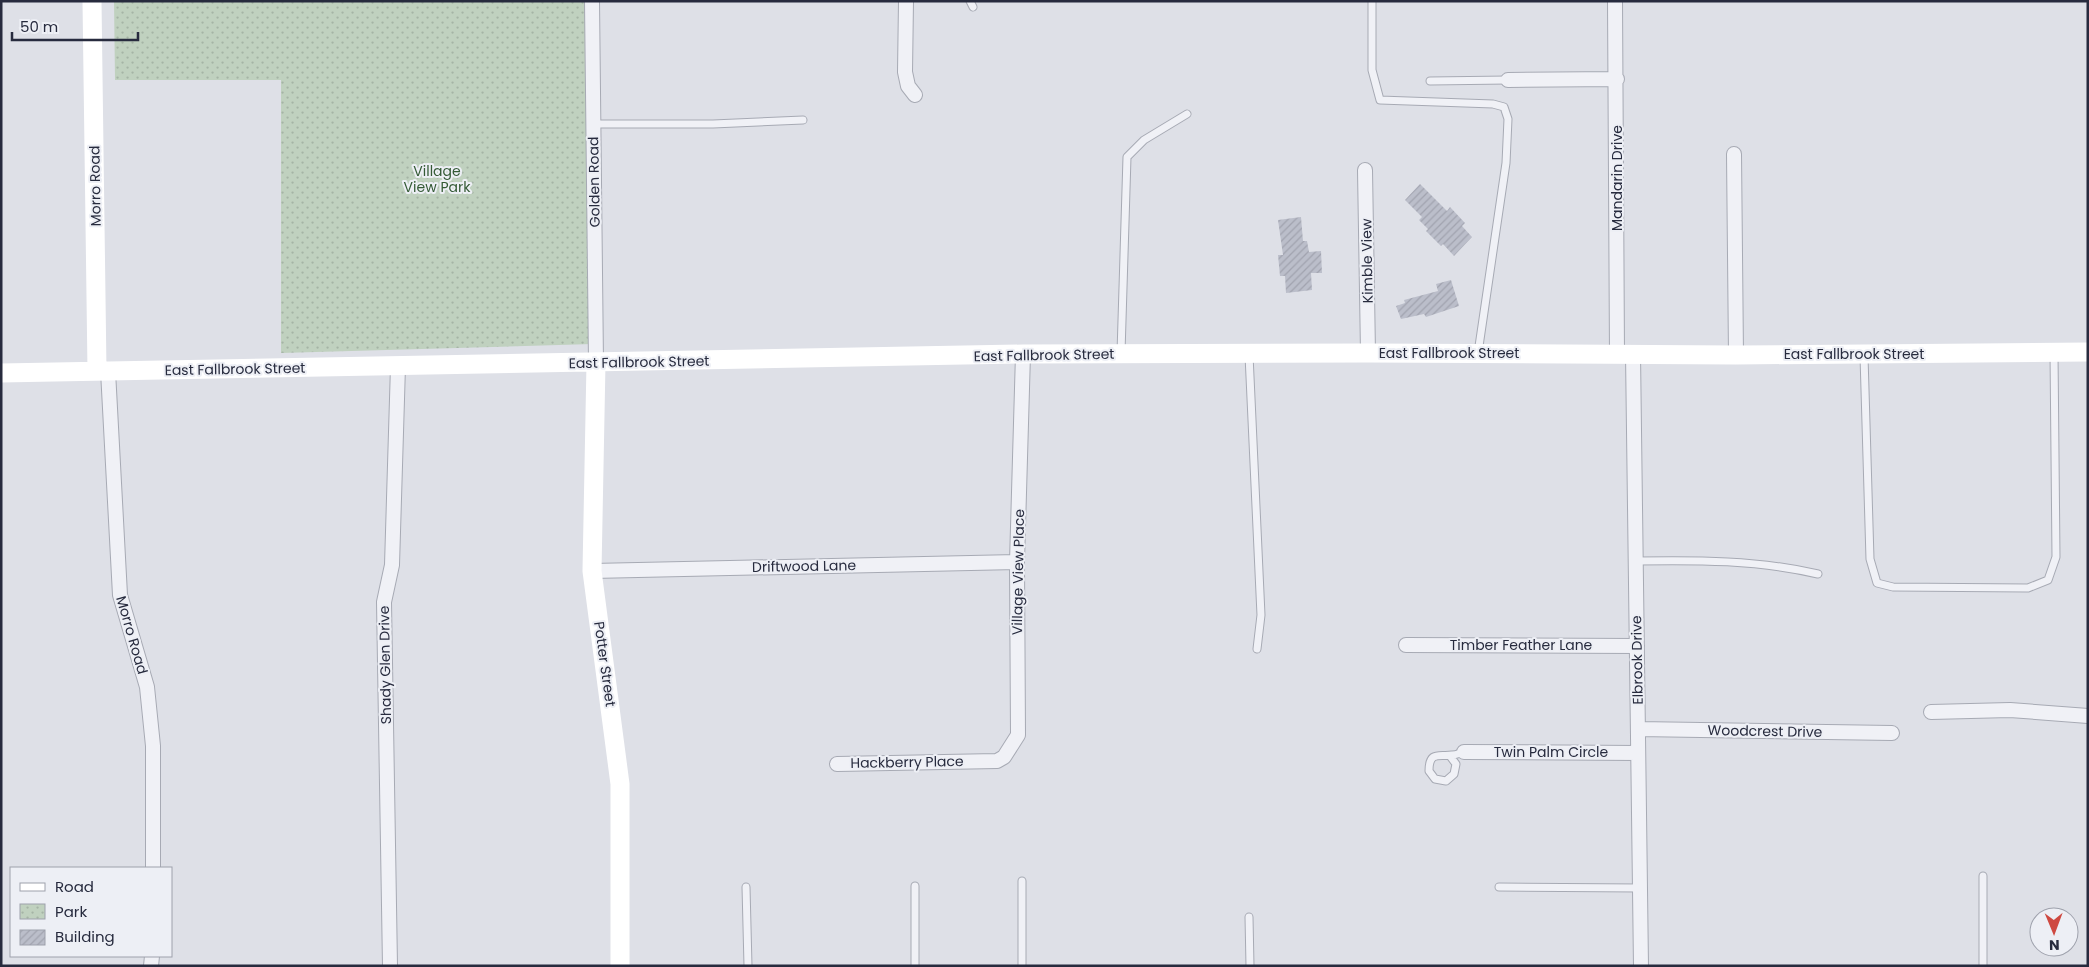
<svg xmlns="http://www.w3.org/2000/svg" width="2089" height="967" font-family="Poppins,sans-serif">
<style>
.park{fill:url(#park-dots)}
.building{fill:url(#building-hatch)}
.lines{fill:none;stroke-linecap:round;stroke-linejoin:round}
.lane-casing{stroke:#a7aab4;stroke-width:9}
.street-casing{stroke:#a7aab4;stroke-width:16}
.lane{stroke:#f0f1f6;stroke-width:7}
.street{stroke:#f0f1f6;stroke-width:14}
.secondary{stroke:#fff;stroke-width:19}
.labels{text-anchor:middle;stroke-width:4;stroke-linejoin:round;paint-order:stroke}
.park-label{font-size:14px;fill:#345a35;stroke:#edeff5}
.street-label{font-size:14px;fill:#272b3e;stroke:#edeff5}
</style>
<defs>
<pattern id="park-dots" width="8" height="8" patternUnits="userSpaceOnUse" patternTransform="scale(1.25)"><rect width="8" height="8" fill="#c0d1bf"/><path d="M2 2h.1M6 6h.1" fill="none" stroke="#a5b4a5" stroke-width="1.8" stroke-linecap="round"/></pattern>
<pattern id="building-hatch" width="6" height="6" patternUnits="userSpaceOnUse" patternTransform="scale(1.25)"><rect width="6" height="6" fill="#bbbeca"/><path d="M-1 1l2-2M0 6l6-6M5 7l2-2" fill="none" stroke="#a1a3af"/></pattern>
</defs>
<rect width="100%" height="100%" fill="#dee0e7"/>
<path class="park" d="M114,1H591L593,344L281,353V80H115Z"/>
<path class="building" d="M1420,184L1447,211L1450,207L1465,223L1462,226L1472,237L1454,256L1443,244L1441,246L1426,231L1428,229L1419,220L1422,217L1405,200Z
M1301,217L1303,241H1307L1309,252L1321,251L1322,273H1311L1312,290L1286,293L1285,276H1280L1278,255H1283L1278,220Z
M1451,280L1459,306L1426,317L1424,314L1401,319L1396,306L1405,303L1404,300L1438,291L1436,284Z"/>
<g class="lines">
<defs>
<path id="lane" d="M970,1L973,7
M1372,1V70L1380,100L1493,104L1504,107L1508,119L1506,163L1478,353
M1430,81L1508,80
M593,124H713L803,120
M1121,353L1127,157L1144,140L1187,114
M1249,355L1261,615L1257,649
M1864,356L1870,559L1877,583L1893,587L2028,588L2048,580L2056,557L2054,353
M1636,561C1697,560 1758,560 1818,574
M1450,756L1456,764L1454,774L1446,781L1435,779L1429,771C1429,750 1440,757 1452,755C1456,755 1460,753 1464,752
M1983,876V966
M1022,881V966
M915,886V966
M746,887L748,966
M1499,887L1640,888
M1249,917L1250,966"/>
<path id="street" d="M592,1L596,363
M906,1L905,72L908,86L915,95
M1615,1L1617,354
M1508,80L1617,79
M1734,154L1736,355
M1365,170L1368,353
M1633,354L1641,966
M108,371L120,595L147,687L153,746V868
M592,571L1017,562
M1406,645L1637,646
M1931,712L2010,710L2088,716
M1638,729L1892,733
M1464,752L1638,753
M837,764L997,761L1004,757L1018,735L1017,562L1023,354
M151,966L152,956
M390,966L384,602L392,565L398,366"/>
</defs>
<use href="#lane" class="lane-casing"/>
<use href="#street" class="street-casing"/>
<use href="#lane" class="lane"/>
<use href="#street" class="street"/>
<path class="secondary" d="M92,1L97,371
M596,363L592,571L620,784V966
M1,373L1023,354L1368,353L1736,355L2088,352"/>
</g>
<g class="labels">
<g class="park-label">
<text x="437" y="176">Village<tspan x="437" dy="16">View Park</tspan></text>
</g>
<g class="street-label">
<text transform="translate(1617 178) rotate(-90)" y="5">Mandarin Drive</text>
<text transform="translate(594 182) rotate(-91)" y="5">Golden Road</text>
<text transform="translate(95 186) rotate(-91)" y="5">Morro Road</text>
<text transform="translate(1367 261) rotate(-91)" y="5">Kimble View</text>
<text x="1449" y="358">East Fallbrook Street</text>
<text x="1854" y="359">East Fallbrook Street</text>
<text transform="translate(1044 355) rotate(-1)" y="5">East Fallbrook Street</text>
<text transform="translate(639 362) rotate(-1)" y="5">East Fallbrook Street</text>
<text transform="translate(235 369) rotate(-1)" y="5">East Fallbrook Street</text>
<text transform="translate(804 566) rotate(-1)" y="5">Driftwood Lane</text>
<text transform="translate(1018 572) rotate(-89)" y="5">Village View Place</text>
<text transform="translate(132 635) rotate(74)" y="5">Morro Road</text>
<text x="1521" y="650">Timber Feather Lane</text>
<text transform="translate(1637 660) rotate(-91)" y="5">Elbrook Drive</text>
<text transform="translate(605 664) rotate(82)" y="5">Potter Street</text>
<text transform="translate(385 665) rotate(-91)" y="5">Shady Glen Drive</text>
<text transform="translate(1765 731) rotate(1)" y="5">Woodcrest Drive</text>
<text x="1551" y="757">Twin Palm Circle</text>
<text transform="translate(907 762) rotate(-1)" y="5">Hackberry Place</text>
</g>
</g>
<rect width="2089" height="967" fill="none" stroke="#272b3e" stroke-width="5"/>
<rect x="10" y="867" width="162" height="90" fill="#edeff5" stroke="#9ea1ac"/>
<rect x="20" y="883" width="25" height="8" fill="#ffffff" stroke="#9ea1ac"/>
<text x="55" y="892" font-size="15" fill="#272b3e">Road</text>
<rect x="20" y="904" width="25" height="15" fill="url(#park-dots)" stroke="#9ea1ac"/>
<text x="55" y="917" font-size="15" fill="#272b3e">Park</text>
<rect x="20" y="930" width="25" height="15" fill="url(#building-hatch)" stroke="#9ea1ac"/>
<text x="55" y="942" font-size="15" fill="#272b3e">Building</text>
<g transform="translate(2054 932) rotate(179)"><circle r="24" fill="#edeff5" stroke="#9ea1ac"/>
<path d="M0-4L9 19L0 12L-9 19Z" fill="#ce4941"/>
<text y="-8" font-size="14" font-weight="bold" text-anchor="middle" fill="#272b3e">N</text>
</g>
<path d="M12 32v8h126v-8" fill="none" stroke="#272b3e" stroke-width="2.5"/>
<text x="20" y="32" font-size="15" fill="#272b3e" stroke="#edeff5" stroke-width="4" paint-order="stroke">50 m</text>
</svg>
